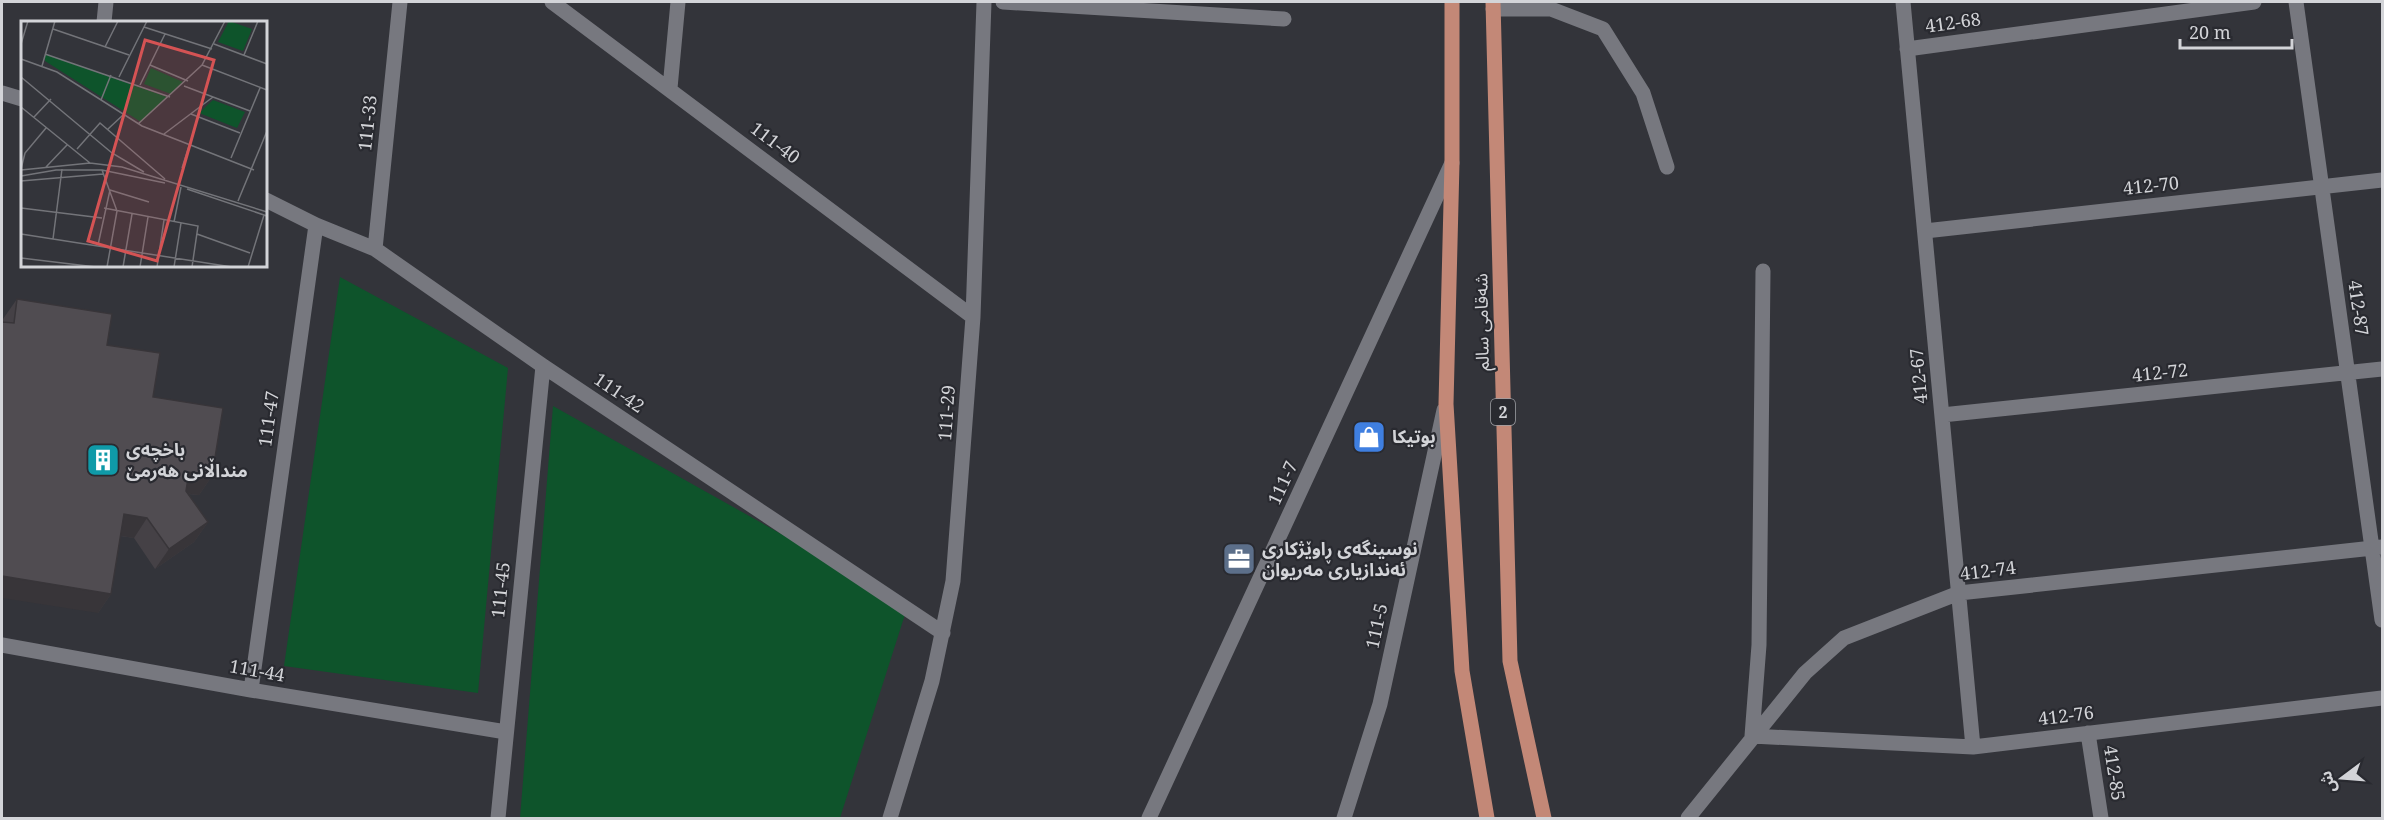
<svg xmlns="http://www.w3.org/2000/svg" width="2384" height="820" font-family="'Noto Serif','Noto Sans Arabic',serif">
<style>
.green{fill:#0e542b}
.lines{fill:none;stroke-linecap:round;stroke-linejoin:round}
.lane{stroke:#77787f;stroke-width:15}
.street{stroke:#77787f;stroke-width:15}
.primary{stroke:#c38877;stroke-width:15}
.wall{fill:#454146}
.shaded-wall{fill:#383539}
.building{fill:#504c51;stroke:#383539;stroke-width:1.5}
.labels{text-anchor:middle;stroke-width:4.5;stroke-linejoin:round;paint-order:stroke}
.shield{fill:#292a30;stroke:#a0a1a6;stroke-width:1.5}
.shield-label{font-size:16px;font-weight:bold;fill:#d3d4d8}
.street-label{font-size:18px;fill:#d3d4d8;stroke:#292a30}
.poi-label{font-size:18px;font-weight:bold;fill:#d3d4d8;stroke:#292a30;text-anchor:start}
.inset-road{fill:none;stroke:#737479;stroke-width:1.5}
.view{fill:#d55354;fill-opacity:0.15;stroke:#d55354;stroke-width:3}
.inset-edge{fill:none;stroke:#d3d4d8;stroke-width:3}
</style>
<rect width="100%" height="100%" fill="#33343a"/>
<path class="green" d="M340,277L508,368L478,693L284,666Z
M553,406L908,605L840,818H520Z"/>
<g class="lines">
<path class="lane" d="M1493,9H1551L1603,29L1643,93L1667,167"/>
<path class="street" d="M552,2L973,317
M1003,2L1284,19
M1903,2L1973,747
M2296,2L2382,620
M104,22L106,2
M1907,49L2254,2
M670,88L678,2
M2,93L22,99
M266,200L316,225L375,249L543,366L943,633
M1925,231L2382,180
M375,249L400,2
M1763,271L1759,645L1752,736L1973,747L2382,698
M1942,415L2382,369
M2,645L251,690L506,732
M251,690L316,225
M2088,733L2101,818
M498,818L543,366
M890,818L932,681L953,581L973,317L984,2
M1149,818L1452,163
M1344,818L1380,704L1444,410
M1688,818L1805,673L1844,638L1959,593L2382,547"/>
<path class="primary" d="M1452,2V163L1446,404L1462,671L1487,818
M1493,2L1510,661L1544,818"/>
</g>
<path class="wall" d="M17,299L107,345L153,397L212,476L199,495L188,494L208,522L194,542L155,569L134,538L120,536L111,594L98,613L3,322V319Z"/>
<path class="shaded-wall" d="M189,472L212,476L199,495L176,492Z
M124,514L147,518L134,538L110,534Z
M208,522L194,542L155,569L169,549Z
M2,576L111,594L98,613L2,598Z"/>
<path class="building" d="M17,299L112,314L107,345L160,353L153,397L223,408L212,476L189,472L186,491L208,522L169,549L147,518L124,514L111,594L2,576V322L14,323Z"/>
<defs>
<symbol id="shop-square" viewBox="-11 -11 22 22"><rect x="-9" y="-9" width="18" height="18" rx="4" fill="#3f7fe0" stroke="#292a30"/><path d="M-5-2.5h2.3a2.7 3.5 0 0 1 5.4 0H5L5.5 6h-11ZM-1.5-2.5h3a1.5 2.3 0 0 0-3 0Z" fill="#fff"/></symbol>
<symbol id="building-square" viewBox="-11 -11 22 22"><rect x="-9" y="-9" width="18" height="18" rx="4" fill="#0f9aa8" stroke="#292a30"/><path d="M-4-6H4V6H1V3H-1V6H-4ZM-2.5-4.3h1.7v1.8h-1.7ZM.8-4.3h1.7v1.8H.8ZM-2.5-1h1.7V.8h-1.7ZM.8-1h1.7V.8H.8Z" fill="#fff"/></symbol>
<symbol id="office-square" viewBox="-11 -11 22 22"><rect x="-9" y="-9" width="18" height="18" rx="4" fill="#5c6f8a" stroke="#292a30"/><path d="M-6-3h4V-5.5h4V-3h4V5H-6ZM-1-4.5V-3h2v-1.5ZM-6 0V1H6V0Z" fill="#fff"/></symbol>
</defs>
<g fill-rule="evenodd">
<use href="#shop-square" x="1350" y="418" width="38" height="38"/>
<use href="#building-square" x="84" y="441" width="38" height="38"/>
<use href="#office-square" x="1220" y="540" width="38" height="38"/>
</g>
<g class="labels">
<rect class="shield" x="1491" y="399" width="24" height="26" rx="4.5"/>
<g class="shield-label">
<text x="1503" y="418">2</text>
</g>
<g class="street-label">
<text transform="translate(1953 23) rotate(-8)" y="6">412-68</text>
<text transform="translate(368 123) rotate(-84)" y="6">111-33</text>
<text transform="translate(775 143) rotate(37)" y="6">111-40</text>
<text transform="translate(2151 186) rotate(-6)" y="6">412-70</text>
<text transform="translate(2358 308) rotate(82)" y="6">412-87</text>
<text transform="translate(1482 322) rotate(-91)" y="6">شەقامی سالم</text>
<text transform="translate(2160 373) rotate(-6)" y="6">412-72</text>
<text transform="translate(1919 376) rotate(-95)" y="6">412-67</text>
<text transform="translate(619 393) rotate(34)" y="6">111-42</text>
<text transform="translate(947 413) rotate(-86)" y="6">111-29</text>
<text transform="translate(269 419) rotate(-82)" y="6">111-47</text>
<text transform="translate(1283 483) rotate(-65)" y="6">111-7</text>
<text transform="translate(1988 571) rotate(-7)" y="6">412-74</text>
<text transform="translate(501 590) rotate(-84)" y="6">111-45</text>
<text transform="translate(1377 626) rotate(-78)" y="6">111-5</text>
<text transform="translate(257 671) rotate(10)" y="6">111-44</text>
<text transform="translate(2066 716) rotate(-7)" y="6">412-76</text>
<text transform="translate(2114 773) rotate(81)" y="6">412-85</text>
</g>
<g class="poi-label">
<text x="1392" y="443">بوتیکا</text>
<text x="126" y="456">باخچەی<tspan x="126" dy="21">منداڵانی هەرمێ</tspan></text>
<text x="1262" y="555">نوسینگەی ڕاوێژکاری<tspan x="1262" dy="21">ئەندازیاری مەریوان</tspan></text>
</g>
</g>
<g transform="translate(21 21)">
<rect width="246" height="246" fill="#33343a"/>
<path d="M208,0L231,8L222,30L197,21ZM24,33L146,76L120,101L24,40ZM130,47L162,61L150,73L123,63ZM192,79L224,91L216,107L178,92Z" fill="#0e542b"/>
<path class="inset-road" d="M123,6L191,28M32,8L108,34M0,23L7,0M193,23L246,43M84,26L97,0M24,33L149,76M223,34L237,0M0,38L36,51L121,105L233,149M129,44L167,60M181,44L246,69M21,45L34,0M0,56L91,132L123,151M98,56L126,0M119,64L144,13M163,65L229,90M80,79L90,54M0,86L69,142M170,93L219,112M13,96L30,78M117,103L181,44L204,0M87,108L102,94M143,113L192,76M56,128L79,102L144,158M210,137L239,67M25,146L46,124M161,147L169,122M0,148L4,132L25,107M0,149L69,142L101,146L246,191M81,149L96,190L86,246M0,155L35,149H81L144,162M0,160L82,153M166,168L246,195M217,180L246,110M0,187L81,197M83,187L177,205L171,246M153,201L160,166M0,213L211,246M176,213L229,232M32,218L41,148M77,224L89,169L128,181M0,237L75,246M102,246L111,193M119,246L127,196M136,246L143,199M153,246L160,202M227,246L243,194"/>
<path class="view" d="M124,19L193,39L136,240L67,220Z"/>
<rect width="246" height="246" class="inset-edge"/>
</g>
<rect width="2384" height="820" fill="none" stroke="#d3d4d8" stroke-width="6"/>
<g transform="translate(2342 778) rotate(254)" stroke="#292a30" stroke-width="4.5" paint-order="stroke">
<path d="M0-4.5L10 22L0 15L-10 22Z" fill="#d3d4d8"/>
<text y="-9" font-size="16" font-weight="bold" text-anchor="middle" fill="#d3d4d8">ش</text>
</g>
<path d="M2180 39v9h112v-9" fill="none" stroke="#d3d4d8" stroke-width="3"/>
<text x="2189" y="39" font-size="18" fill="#d3d4d8" stroke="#292a30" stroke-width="4.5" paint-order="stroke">20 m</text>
</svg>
